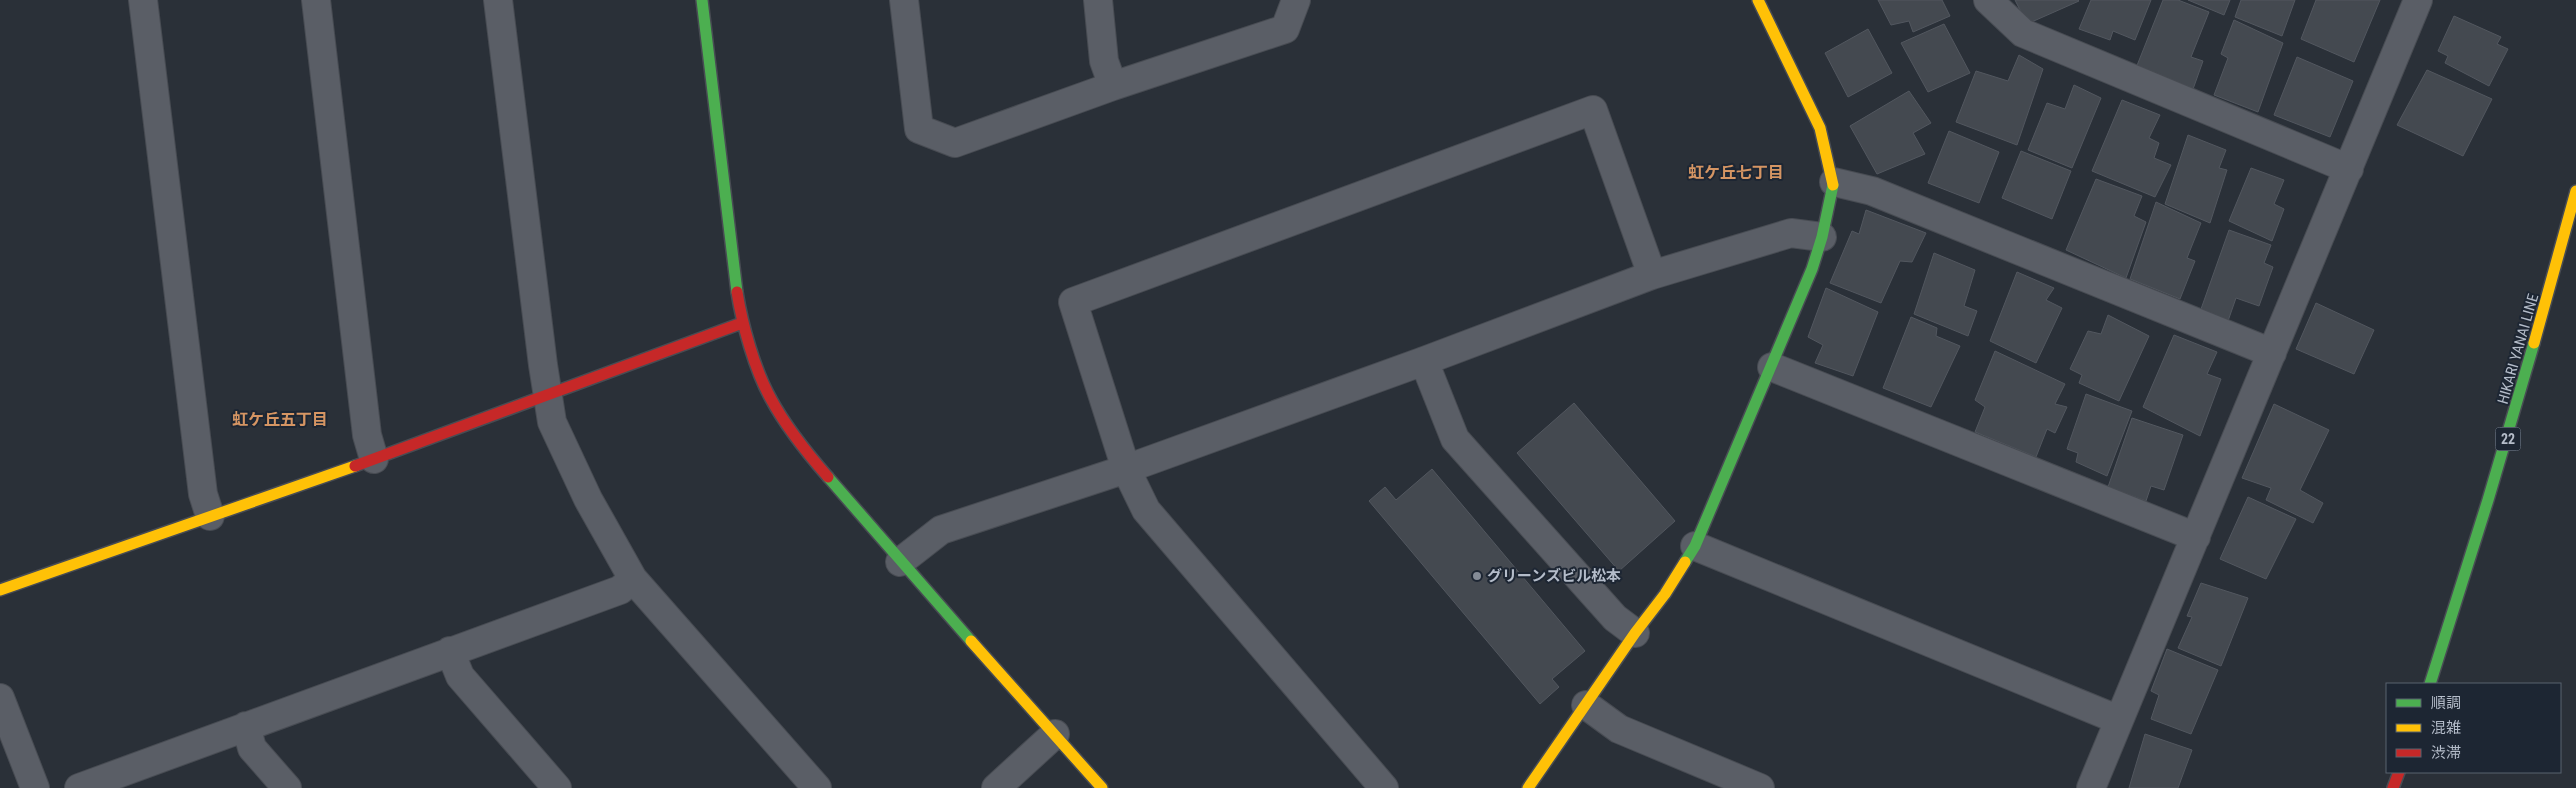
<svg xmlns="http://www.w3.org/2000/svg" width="2576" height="788" viewBox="0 0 2576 788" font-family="'Roboto Condensed','Noto Sans JP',sans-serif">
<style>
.building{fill:#444950;stroke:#52575f}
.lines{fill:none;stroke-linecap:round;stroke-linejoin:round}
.street-casing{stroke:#484c53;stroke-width:30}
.fast-casing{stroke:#484c53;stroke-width:14}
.slow-casing{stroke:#484c53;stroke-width:14}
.jam-casing{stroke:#484c53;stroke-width:14}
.street{stroke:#5a5e66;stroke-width:28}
.fast{stroke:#4caf50;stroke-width:11}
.slow{stroke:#ffc107;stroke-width:11}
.jam{stroke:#c62828;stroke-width:11}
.poi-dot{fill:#848b96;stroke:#1d2633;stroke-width:2}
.labels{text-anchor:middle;stroke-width:4;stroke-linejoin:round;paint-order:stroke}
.shield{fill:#1d2633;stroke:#878f9c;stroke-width:1}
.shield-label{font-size:14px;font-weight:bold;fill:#b4bcc9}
.street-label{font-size:15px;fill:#b4bcc9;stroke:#1d2633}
.poi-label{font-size:15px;font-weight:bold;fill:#b4bcc9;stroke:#1d2633;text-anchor:start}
.neighbourhood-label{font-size:16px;font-weight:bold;fill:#d59563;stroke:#1d2633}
</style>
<rect width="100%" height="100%" fill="#2a3038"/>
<path class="building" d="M1878 0H1942L1950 16 1913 32 1909 21 1891 25Z
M2015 0H2078L2079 1 2027 24Z
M2091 0H2151L2135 40 2113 31 2110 40 2079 29Z
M2163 0H2178L2209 12 2191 57 2203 61 2192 92 2136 68Z
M2188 0H2230L2224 15Z
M2241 0H2295L2282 36 2235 17Z
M2316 0H2380L2354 62 2301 39Z
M2454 16 2501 37 2497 44 2508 49 2489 86 2445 63 2448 56 2438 51Z
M2234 20 2283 43 2258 112 2214 95 2228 58 2221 54Z
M1944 24 1970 73 1928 92 1901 43Z
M1868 29 1892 73 1848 97 1825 53Z
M2019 55 2043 69 2017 145 1956 122 1976 71 2008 81Z
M2297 57 2353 81 2330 137 2274 115Z
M2427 70 2492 99 2463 156 2397 125Z
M2074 85 2101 98 2072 168 2028 150 2047 103 2065 109Z
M1909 91 1931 123 1913 133 1925 154 1877 174 1850 126Z
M2122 100 2160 115 2149 138 2159 143 2154 158 2171 165 2155 197 2092 171Z
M1949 131 1999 152 1979 203 1928 183Z
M2188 135 2226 150 2219 168 2227 170 2210 223 2165 204Z
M2021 151 2071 171 2052 219 2002 198Z
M2251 168 2284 180 2274 204 2284 209 2272 241 2229 221Z
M2096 179 2142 196 2134 216 2146 222 2126 278 2066 250Z
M2156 202 2201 223 2187 258 2195 261 2180 299 2130 279Z
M1866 210 1926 233 1912 262 1900 261 1881 303 1830 283 1852 231 1859 234Z
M2229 230 2271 245 2264 263 2273 267 2259 306 2236 298 2228 321 2201 309Z
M1934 253 1975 270 1964 306 1977 311 1968 336 1914 314Z
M2017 272 2054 288 2046 300 2062 308 2036 363 1990 341Z
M1826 288 1878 312 1853 376 1815 363 1823 345 1808 337Z
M2316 303 2374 330 2354 374 2296 349Z
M2108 315 2149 336 2119 401 2079 383 2082 375 2070 369 2088 331 2101 334Z
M1911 317 1937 328 1936 336 1960 346 1931 407 1883 388Z
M2174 335 2217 352 2207 374 2221 379 2200 436 2143 407Z
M1995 351 2065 384 2055 404 2067 407 2055 433 2047 429 2036 457 1975 432 1985 407 1975 400Z
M2086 394 2132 411 2107 476 2076 462 2078 453 2067 449Z
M1574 403 1675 521 1619 571 1517 453Z
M2274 404 2329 430 2300 490 2323 503 2313 523 2266 500 2271 488 2242 478Z
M2132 418 2183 435 2164 490 2151 486 2146 501 2108 487Z
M1432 469 1585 651 1552 679 1559 687 1540 704 1369 501 1385 487 1396 500Z
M2248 497 2296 519 2266 579 2220 559Z
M2201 583 2248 598 2221 666 2178 648 2192 617 2187 616Z
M2167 649 2218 670 2191 734 2151 719 2159 695 2151 691Z
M2145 734 2192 750 2178 788H2129Z"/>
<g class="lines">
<defs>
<path id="street" d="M143 0 203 494 210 516
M316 0 367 435 374 459
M498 0 543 365 552 422 588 499 633 579 817 788
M904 0 919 129 955 143 1113 86 1285 29 1296 0
M1098 0 1104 61 1113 86
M1988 0 2023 33 2349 169
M1834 182 1872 191 2272 353
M1424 361 1455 439 1615 618 1635 633
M1772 367 2196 537
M1695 546 2119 720
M900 562 941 530 1126 469 1424 361 1652 275 1791 233 1822 237
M450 651 460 676 557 788
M0 698 35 788
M1586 705 1619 729 1760 788
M246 726 252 748 287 788
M79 788 620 590 633 579
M996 788 1055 734
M1384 788 1146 510 1126 469 1073 302 1593 110 1652 275
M2091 788 2418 0"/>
<path id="fast" d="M702 0 737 292
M828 477 971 641
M1685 562 1695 546 1812 269 1822 237 1833 185
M2430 684 2488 500 2534 343"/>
<path id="slow" d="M1758 0 1820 128 1833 185
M2534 343 2576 191
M0 590 355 466
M971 641 1102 788
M1528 788 1635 633 1665 594 1685 562"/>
<path id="jam" d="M737 292C742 324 755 371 771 399 786 427 807 453 828 477
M355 466 742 323
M2393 788 2399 772"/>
</defs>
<use href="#street" class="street-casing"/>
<use href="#fast" class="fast-casing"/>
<use href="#slow" class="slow-casing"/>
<use href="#jam" class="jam-casing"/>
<use href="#street" class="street"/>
<use href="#fast" class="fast"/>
<use href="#slow" class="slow"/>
<use href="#jam" class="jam"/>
</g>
<circle class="poi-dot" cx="1477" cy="576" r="5"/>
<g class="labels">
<rect class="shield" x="2495.5" y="427.5" width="25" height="23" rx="4"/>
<g class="shield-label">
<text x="2508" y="444">22</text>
</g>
<g class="street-label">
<text transform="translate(2518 349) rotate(-74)" y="5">HIKARI YANAI LINE</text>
</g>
<g class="poi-label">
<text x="1487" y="581">グリーンズビル松本</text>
</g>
<g class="neighbourhood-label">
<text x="1736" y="178">虹ケ丘七丁目</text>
<text x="280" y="425">虹ケ丘五丁目</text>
</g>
</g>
<rect x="2386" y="683" width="175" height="90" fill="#1d2633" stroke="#59626f"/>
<rect x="2396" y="699" width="25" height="8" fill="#4caf50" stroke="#59626f"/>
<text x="2431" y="708" font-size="15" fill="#b4bcc9">順調</text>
<rect x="2396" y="724" width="25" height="8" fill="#ffc107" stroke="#59626f"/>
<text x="2431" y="733" font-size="15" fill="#b4bcc9">混雑</text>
<rect x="2396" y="749" width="25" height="8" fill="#c62828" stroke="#59626f"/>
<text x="2431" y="758" font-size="15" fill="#b4bcc9">渋滞</text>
</svg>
